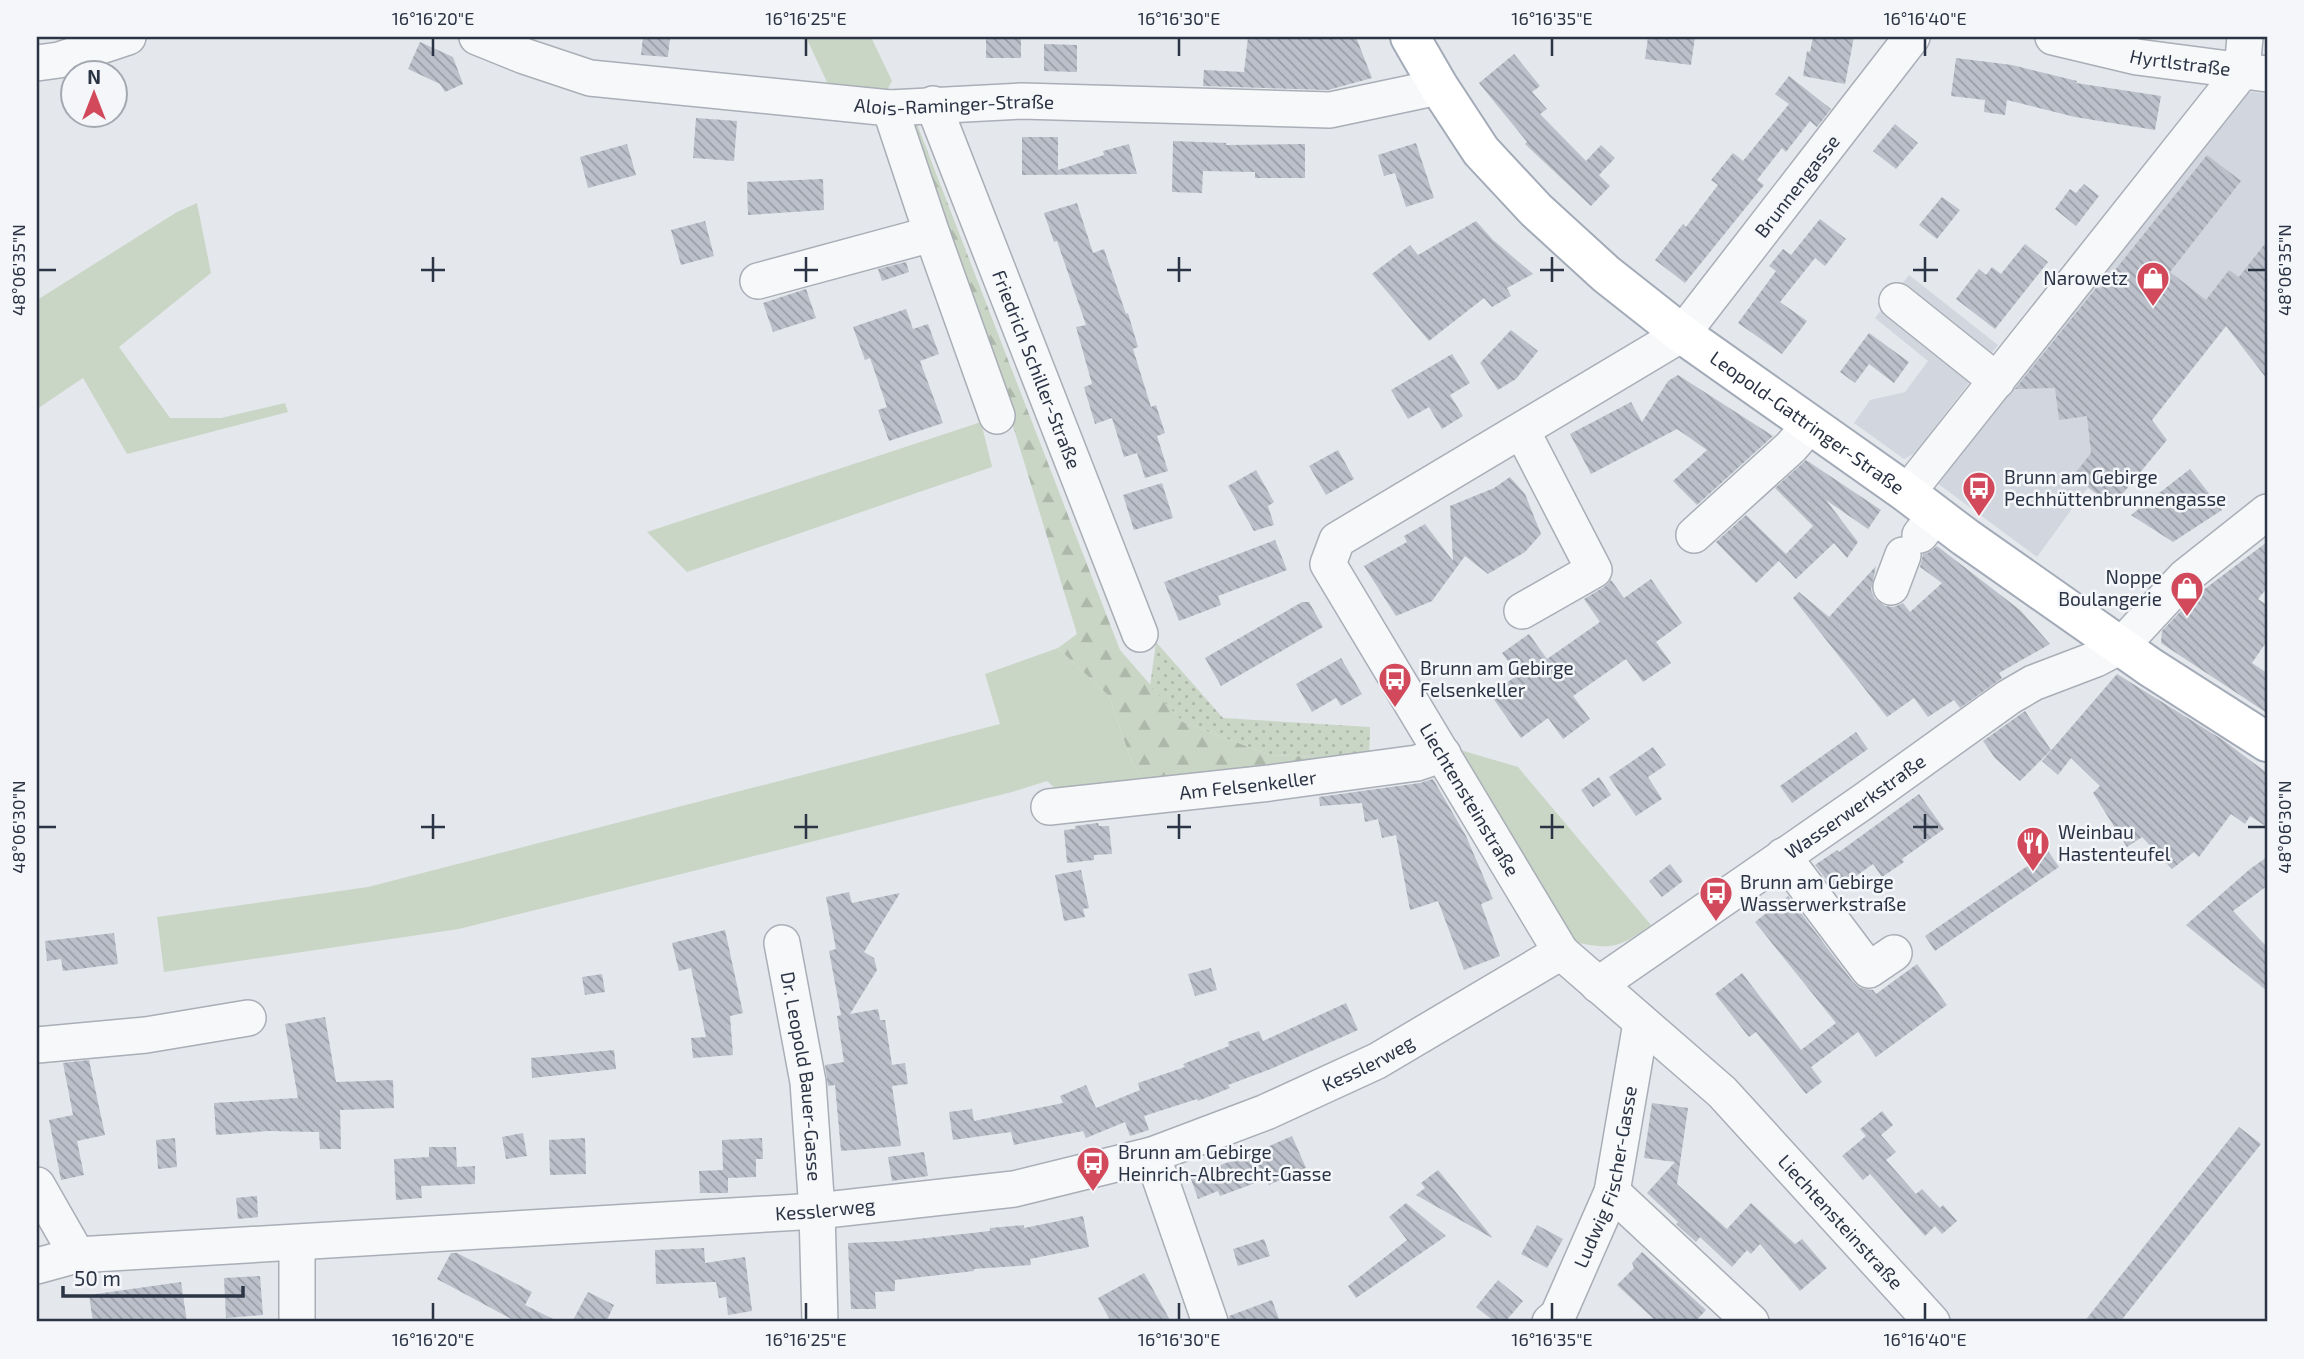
<svg xmlns="http://www.w3.org/2000/svg" width="2304" height="1359" viewBox="0 0 2304 1359" font-family="'Exo 2',sans-serif">
<style>
.built{fill:#d2d6de}
.green{fill:#c9d6c5}
.forest{fill:url(#forest-firs)}
.park{fill:url(#park-dots)}
.building{fill:url(#building-back-hatch)}
.lines{fill:none;stroke-linecap:round;stroke-linejoin:round}
.minor-casing{stroke:#a9aeb7;stroke-width:38}
.major-casing{stroke:#a3abb8;stroke-width:42}
.minor{stroke:#f7f8fa;stroke-width:35}
.major{stroke:#fff;stroke-width:38}
.ticks{fill:none;stroke:#2b3445;stroke-width:2.5}
.labels{text-anchor:middle;stroke-width:5;stroke-linejoin:round;paint-order:stroke}
.street-label{font-size:19px;fill:#2b3445;stroke:#f4f6f9}
.poi-label{font-size:19px;fill:#2b3445;stroke:#f4f6f9;text-anchor:start}
.neatline{fill:none;stroke:#2b3445;stroke-width:2.5}
.ticks-label{font-size:18px;text-anchor:middle;fill:#2b3445}
</style>
<defs>
<pattern id="forest-firs" width="22" height="20" patternUnits="userSpaceOnUse" patternTransform="scale(1.75)"><rect width="22" height="20" fill="#c9d6c5"/><path d="M5 1l3.5 6h-7zM16 11l3.5 6h-7z" fill="#adb8ab"/></pattern>
<pattern id="park-dots" width="8" height="8" patternUnits="userSpaceOnUse" patternTransform="scale(1.75)"><rect width="8" height="8" fill="#c9d6c5"/><path d="M2 2h.1M6 6h.1" fill="none" stroke="#adb8ab" stroke-width="1.8" stroke-linecap="round"/></pattern>
<pattern id="building-back-hatch" width="6" height="6" patternUnits="userSpaceOnUse" patternTransform="scale(1.75)"><rect width="6" height="6" fill="#bbc0ca"/><path d="M-1 5l2 2M0 0l6 6M5-1l2 2" fill="none" stroke="#989da6"/></pattern>
</defs>
<rect width="100%" height="100%" fill="#e4e7ec"/>
<path class="built" d="M2252 92 2267 94V275L2094 492 2088 488 2085 491 2037 557 1929 477 2232 97Z
M1909 275 1998 345 1915 453 1904 459 1854 423 1870 400 1905 392 1928 361 1875 318Z"/>
<path class="green" d="M806 37H871L892 81 886 92 832 93Z
M197 203 211 273 119 347 170 418H221L285 403 288 412 127 454 83 378 37 409V300L177 212Z
M981 422 992 467 687 572 647 532Z
M1058 648 1109 696 1132 763 1150 790 1064 796 1047 781 1012 792 459 929 164 972 157 917 368 887 1000 724 985 674Z
M1457 749 1518 767 1651 925C1619 948 1612 950 1574 942Z"/>
<path class="forest" d="M917 124 1120 650 1183 722 1270 755 1369 759 1150 790 1132 763 1109 696 1058 648 1077 634 1009 413 906 128Z"/>
<path class="park" d="M1156 642 1223 718 1370 727 1369 759 1270 755 1183 722 1150 686Z"/>
<path class="building" d="M643 37H670L668 57 641 55Z
M986 37H1021V58H986Z
M1248 37 1290 39 1289 37H1356L1372 78 1328 90 1203 86 1204 70 1244 72Z
M1648 37H1695L1691 65 1645 59Z
M1813 37H1854L1845 84 1803 76 1807 51 1810 52Z
M420 42 453 57 463 84 445 92 440 84 408 69Z
M1044 44 1077 45V72L1044 71Z
M1514 54 1540 86 1532 92 1547 109 1540 114 1586 161 1601 145 1615 158 1599 175 1610 186 1591 206 1525 144 1527 142 1479 83Z
M1956 58 2012 65 2077 81 2076 83 2161 96 2155 130 2075 117 2007 100 2005 115 1984 112 1985 100 1951 96Z
M1789 76 1831 109 1817 127 1810 121 1786 152 1782 148 1757 180 1764 185 1685 283 1655 260 1683 224 1686 227 1718 185 1711 180 1733 153 1743 161 1789 104 1775 94Z
M696 118 737 121 734 161 693 158Z
M1895 124 1918 143 1896 169 1873 151Z
M1022 137H1058V170L1104 155 1103 151 1129 144 1137 174 1022 175Z
M1173 141 1226 143V145L1305 144V178H1255V172L1203 171 1202 193 1172 192Z
M1416 143 1434 198 1406 207 1395 173 1384 176 1378 155Z
M627 144 636 175 588 188 580 157Z
M2207 155 2241 181 2170 272 2206 300 2229 270 2239 277 2267 241V379L2226 326 2152 420 2167 440 2114 504 2094 492 2074 475 2091 453 2087 416 2059 420 2055 388 2015 389 2097 287 2100 289Z
M823 179 824 210 748 215 747 182Z
M2084 184 2099 196 2076 226 2055 209 2070 189 2076 193Z
M1942 197 1960 210 1937 239 1919 225Z
M1077 203 1093 253 1104 249 1126 314 1128 313 1138 347 1133 349 1151 407 1156 405 1165 433 1157 436 1168 471 1145 478 1137 453 1124 457 1112 418 1095 424 1084 387 1092 384 1076 327 1086 325 1057 241 1054 242 1044 213Z
M1820 219 1846 239 1825 266 1815 258 1780 302 1807 321 1782 354 1738 323 1776 271 1769 266 1783 249 1791 255Z
M705 221 714 256 681 265 671 230Z
M1476 221 1493 240 1533 274 1507 288 1511 296 1492 307 1484 298 1429 341 1372 274 1410 245 1418 255Z
M2025 244 2048 262 1995 329 1956 299 1979 269 1986 275 1992 267 2001 274Z
M906 262 909 272 882 281 878 269Z
M806 289 816 318 773 332 763 303Z
M906 309 913 329 928 324 939 354 920 361 943 423 889 441 878 410 887 407 870 358 865 360 853 327Z
M1511 330 1538 351 1516 379 1498 390 1480 363Z
M1869 333 1909 362 1894 383 1869 364 1855 383 1840 372Z
M1452 354 1470 383 1450 395 1463 416 1442 429 1429 407 1408 419 1391 390Z
M1678 375 1773 436 1697 505 1673 481 1707 450 1677 429 1591 474 1570 434 1631 402 1642 422 1668 381Z
M1338 450 1354 479 1326 495 1309 466Z
M1806 460 1881 510 1868 529 1826 500 1858 542 1847 558 1834 543 1796 579 1779 561 1813 526 1775 488Z
M2190 469 2222 510 2173 542 2131 515Z
M1256 470 1274 502 1268 506 1274 525 1254 531 1228 486Z
M1510 477 1525 494 1541 534 1525 552 1488 574 1465 556 1432 601 1396 616 1364 566 1407 542 1404 536 1425 524 1453 561 1450 506 1494 488Z
M1162 483 1173 518 1134 530 1123 495Z
M1746 515 1786 554 1756 583 1716 542Z
M1275 540 1287 570 1218 596 1221 605 1179 621 1164 582Z
M2267 542V588L2258 599 2267 605V641L2252 663 2267 673V713L2161 643 2162 631 2194 597Z
M1937 546 2020 610 2050 644 1999 673 2002 678 1960 708 1954 700 1928 717 1914 698 1887 717 1793 598 1799 592 1829 617 1876 566 1871 590 1875 599 1885 606 1894 607 1903 603 1910 612 1942 583 1920 567 1923 554 1928 553Z
M1651 579 1682 623 1656 642 1671 663 1643 682 1626 659 1573 696 1590 719 1563 739 1548 718 1521 738 1490 694 1518 675 1502 653 1529 634 1547 659 1600 622 1584 599 1604 587 1611 580 1624 598Z
M1302 602H1309L1323 627 1221 686 1205 658Z
M1341 658 1362 694 1341 706 1336 698 1312 712 1296 684Z
M2117 674 2223 740 2267 773V827L2250 816 2245 824 2231 814 2199 857 2194 852 2172 869 2142 837 2127 847 2093 793 2100 786 2071 758 2058 775 2042 761Z
M2025 711 2051 750 2020 781 1995 758 1983 741Z
M1856 732 1868 749 1792 803 1780 786Z
M1653 747 1666 765 1648 777 1662 799 1636 816 1609 777Z
M1599 777 1611 795 1593 807 1581 790Z
M1433 779 1466 836 1493 899 1481 904 1500 956 1464 970 1438 901 1410 910 1396 835 1382 838 1378 819 1365 822 1362 803 1320 806 1319 797 1420 783Z
M1919 794 1944 829 1902 859 1904 862 1882 877 1873 864 1835 891 1815 865 1837 850 1839 852Z
M1098 823 1099 826H1109L1112 854 1094 855V860L1067 863 1064 830 1075 829V826Z
M2041 841 2059 867 1935 951 1925 936 2029 865 2024 857Z
M2267 857V886L2233 911 2267 947V991L2186 925 2250 869Z
M1670 864 1683 881 1662 897 1649 881Z
M1081 870 1089 908 1083 909 1085 917 1064 921 1055 875Z
M849 892 852 903 900 893 864 952 874 958 877 970 850 1014 878 1009 880 1020H885L892 1065 905 1063 908 1084 892 1086 901 1146 841 1151 835 1085 828 1086 825 1065 844 1062 837 1016 841 1015 829 951 836 949 826 897Z
M1788 896 1853 982 1860 988 1873 990 1876 994 1917 964 1947 1005 1876 1057 1858 1032 1811 1067 1822 1082 1806 1094 1756 1032 1749 1037 1715 994 1742 973 1801 1050 1836 1023 1755 922Z
M725 930 743 1013 730 1016 733 1055 693 1058 691 1038 706 1037 691 968 679 971 672 943Z
M114 933 118 964 63 971 61 959 47 961 45 941Z
M1211 968 1217 990 1195 996 1188 974Z
M602 974 605 992 585 995 582 977Z
M1346 1003 1358 1030 1273 1068 1228 1085 1230 1088 1198 1101 1197 1099 1144 1116 1149 1130 1130 1136 1125 1122 1086 1138 1083 1131 1014 1145 1011 1132 953 1140 949 1112 972 1109 974 1121 1063 1103 1060 1096 1086 1085 1096 1108 1140 1090 1138 1083 1185 1067 1183 1064 1229 1046 1228 1042 1259 1031 1263 1041Z
M325 1017 336 1082 393 1080 394 1108 340 1110 341 1149H320L319 1132 268 1131 216 1135 214 1103 298 1098 285 1024Z
M614 1050 616 1069 532 1078 531 1058Z
M89 1060 105 1135 77 1141 84 1175 61 1180 49 1120 73 1115 63 1063Z
M1652 1103 1688 1108 1677 1184 1727 1229 1751 1203 1795 1244 1802 1239 1827 1268 1800 1291 1760 1244 1751 1254 1747 1250 1732 1267 1700 1237 1696 1242 1676 1224 1678 1222 1647 1193 1675 1162 1644 1158Z
M1882 1111 1893 1125 1881 1135 1896 1152 1886 1160 1916 1194 1922 1189 1940 1208 1943 1205 1957 1221 1942 1234 1935 1226 1925 1236 1870 1174 1863 1180 1842 1156 1866 1136 1860 1129Z
M2239 1127 2261 1144 2230 1183 2120 1322H2084Z
M523 1133 527 1156 506 1159 502 1137Z
M1292 1136 1306 1168 1269 1185 1266 1179 1220 1196 1218 1191 1198 1199 1190 1176 1254 1153Z
M175 1138 177 1167 158 1169 156 1140Z
M585 1138 586 1174 550 1175 549 1140Z
M762 1138 763 1159H756V1177L728 1178V1193H700L699 1171 723 1170 722 1140Z
M429 1147H456L457 1167 475 1166V1184L421 1186 422 1198 396 1200 394 1159 429 1157Z
M924 1152 928 1176 892 1181 888 1157Z
M1438 1170 1492 1237V1238L1416 1195 1425 1188 1421 1183Z
M257 1196 258 1217 238 1219 236 1198Z
M1406 1203 1446 1236 1356 1298 1348 1286 1407 1240 1389 1217Z
M1083 1216 1089 1247 1030 1259 1031 1265 974 1269V1271L895 1280V1291L875 1292 876 1309H851L848 1243 900 1241 990 1231V1228L1024 1225V1228Z
M1537 1225 1563 1239 1547 1268 1521 1254Z
M1264 1239 1270 1256 1238 1266 1233 1249Z
M704 1248 705 1263 745 1257 752 1311 728 1315 726 1297 719 1298 716 1282 656 1284 655 1250Z
M1642 1252 1706 1310 1695 1322H1657L1617 1285 1634 1268 1632 1263Z
M451 1253H457L532 1292 525 1305 559 1322H517L437 1279Z
M1144 1273 1171 1322H1111L1098 1298Z
M260 1276 263 1315 226 1318 224 1278Z
M1498 1280 1523 1301 1505 1322H1495L1476 1307Z
M181 1282 187 1322H93L89 1295Z
M588 1292 614 1305 606 1322H572Z
M1272 1300 1280 1322H1230L1229 1316Z"/>
<g class="lines">
<defs>
<g id="minor">
<path id="s1" d="M477 37 524 56 590 78 890 108 1022 101 1330 110 1439 87"/>
<path id="s2" d="M1912 37 1682 334 1337 540 1328 564 1561 952 1722 1092 1932 1322"/>
<path id="s3" d="M2053 37 2137 57 2267 74"/>
<path d="M37 63 59 60 128 37"/>
<path id="s4" d="M933 104 1140 634"/>
<path d="M890 108 932 234 997 416"/>
<path d="M758 281 932 234"/>
<path d="M1897 301 1997 381"/>
<path d="M1522 431 1594 570 1522 611"/>
<path d="M1907 493 2242 71 2245 37"/>
<path d="M1694 535 1791 447 1810 425"/>
<path d="M1920 535 1936 515"/>
<path d="M1891 587 1903 555"/>
<path id="s5" d="M1049 807 1270 783 1417 763 1443 754"/>
<path d="M1783 856 1869 970 1894 953"/>
<path id="s6" d="M782 943 808 1082 817 1211 820 1322"/>
<path id="s7" d="M1598 985 1864 801 2009 697 2033 683 2096 659 2121 646 2185 577 2267 512"/>
<path d="M37 1045 146 1035 248 1018"/>
<path d="M1152 1155 1210 1322"/>
<path d="M37 1185 77 1255"/>
<path d="M1612 1192 1751 1322"/>
<path id="s8" d="M37 1266 77 1255 817 1211 1014 1189 1152 1155 1266 1112 1377 1061 1561 952"/>
<path d="M297 1322V1243"/>
<path id="s9" d="M1550 1322 1558 1315 1612 1192 1641 1023"/>
</g>
<g id="major">
<path id="s10" d="M1410 37 1439 87 1481 151 1536 210 1606 274 1682 334 1907 493 1965 537 2150 667 2267 742"/>
</g>
</defs>
<use href="#minor" class="minor-casing"/>
<use href="#major" class="major-casing"/>
<use href="#minor" class="minor"/>
<use href="#major" class="major"/>
</g>
<path class="ticks" d="M433 38V56M806 38V56M1179 38V56M1552 38V56M1925 38V56M433 257V282M806 257V282M1179 257V282M1552 257V282M1925 257V282M38 270H56M421 270H445M794 270H818M1167 270H1191M1540 270H1564M1913 270H1938M2248 270H2266M433 814V839M806 814V839M1179 814V839M1552 814V839M1925 814V839M38 827H56M421 827H445M794 827H818M1167 827H1191M1540 827H1564M1913 827H1938M2248 827H2266M433 1303V1320M806 1303V1320M1179 1303V1320M1552 1303V1320M1925 1303V1320"/>
<defs>
<symbol id="shop-pin" viewBox="-11 -11 22 30"><path d="M0 17L-7.5 6A9.5 9.5 0 1 1 7.5 6Z" fill="#d1495b" stroke="#f4f6f9"/><path d="M-5-2.5h2.3a2.7 3.5 0 0 1 5.4 0H5L5.5 6h-11ZM-1.5-2.5h3a1.5 2.3 0 0 0-3 0Z" fill="#fff"/></symbol>
<symbol id="bus-pin" viewBox="-11 -11 22 30"><path d="M0 17L-7.5 6A9.5 9.5 0 1 1 7.5 6Z" fill="#d1495b" stroke="#f4f6f9"/><path d="M-5-6H5V4H4V6H2V4H-2V6H-4V4H-5ZM-3.5-4V0h7V-4ZM-3.5 1.2v1.5H-2V1.2ZM2 1.2v1.5H3.5V1.2Z" fill="#fff"/></symbol>
<symbol id="restaurant-pin" viewBox="-11 -11 22 30"><path d="M0 17L-7.5 6A9.5 9.5 0 1 1 7.5 6Z" fill="#d1495b" stroke="#f4f6f9"/><path d="M-5-6h1v4h1v-4h1v4h1v-4h1v5L-1.5 .5V6h-2V.5L-5-1ZM5-6V6H3V1.5H1.5Q1.5-4 5-6Z" fill="#fff"/></symbol>
</defs>
<g fill-rule="evenodd">
<use href="#shop-pin" x="2134" y="259" width="38" height="52"/>
<use href="#bus-pin" x="1960" y="469" width="38" height="52"/>
<use href="#shop-pin" x="2168" y="569" width="38" height="52"/>
<use href="#bus-pin" x="1376" y="660" width="38" height="52"/>
<use href="#restaurant-pin" x="2014" y="824" width="38" height="52"/>
<use href="#bus-pin" x="1697" y="874" width="38" height="52"/>
<use href="#bus-pin" x="1074" y="1144" width="38" height="52"/>
</g>
<g class="labels">
<g class="street-label">
<text dy="7" stroke="none"><textPath href="#s3" startOffset="130">Hyrtlstraße</textPath></text>
<text dy="7" stroke="none"><textPath href="#s1" startOffset="486">Alois-Raminger-Straße</textPath></text>
<text transform="translate(1797 186) rotate(-52)" y="7">Brunnengasse</text>
<text dy="7" stroke="none"><textPath href="#s4" startOffset="285">Friedrich Schiller-Straße</textPath></text>
<text dy="7" stroke="none"><textPath href="#s10" startOffset="560">Leopold-Gattringer-Straße</textPath></text>
<text dy="7" stroke="none"><textPath href="#s5" startOffset="200">Am Felsenkeller</textPath></text>
<text dy="7" stroke="none"><textPath href="#s2" startOffset="1078">Liechtensteinstraße</textPath></text>
<text dy="7" stroke="none"><textPath href="#s7" startOffset="313">Wasserwerkstraße</textPath></text>
<text dy="7" stroke="none"><textPath href="#s8" startOffset="1358">Kesslerweg</textPath></text>
<text dy="7" stroke="none"><textPath href="#s6" startOffset="135">Dr. Leopold Bauer-Gasse</textPath></text>
<text dy="7" stroke="none"><textPath href="#s9" startOffset="158">Ludwig Fischer-Gasse</textPath></text>
<text dy="7" stroke="none"><textPath href="#s8" startOffset="791">Kesslerweg</textPath></text>
<text dy="7" stroke="none"><textPath href="#s2" startOffset="1645">Liechtensteinstraße</textPath></text>
</g>
<g class="poi-label">
<text x="2128" y="285" text-anchor="end">Narowetz</text>
<text x="2004" y="484">Brunn am Gebirge<tspan x="2004" dy="22">Pechhüttenbrunnengasse</tspan></text>
<text x="2162" y="584" text-anchor="end">Noppe<tspan x="2162" dy="22">Boulangerie</tspan></text>
<text x="1420" y="675">Brunn am Gebirge<tspan x="1420" dy="22">Felsenkeller</tspan></text>
<text x="2058" y="839">Weinbau<tspan x="2058" dy="22">Hastenteufel</tspan></text>
<text x="1740" y="889">Brunn am Gebirge<tspan x="1740" dy="22">Wasserwerkstraße</tspan></text>
<text x="1118" y="1159">Brunn am Gebirge<tspan x="1118" dy="22">Heinrich-Albrecht-Gasse</tspan></text>
</g>
</g>
<rect width="2304" height="1359" fill="none" stroke="#f4f6f9" stroke-width="77"/>
<g transform="translate(94 94)"><circle r="33" fill="#f4f6f9" stroke="#a4a8b1" stroke-width="2"/>
<path d="M0-5L12 26L0 18L-12 26Z" fill="#d1495b"/>
<text y="-10" font-size="19" font-weight="bold" text-anchor="middle" fill="#2b3445">N</text>
</g>
<path d="M63 1286v10h180v-10" fill="none" stroke="#2b3445" stroke-width="3.5"/>
<text x="74" y="1286" font-size="21" fill="#2b3445" stroke="#f4f6f9" stroke-width="5" paint-order="stroke">50 m</text>
<rect x="38" y="38" width="2228" height="1282" class="neatline"/>
<g class="ticks-label">
<text x="433" y="25">16°16'20"E</text>
<text x="806" y="25">16°16'25"E</text>
<text x="1179" y="25">16°16'30"E</text>
<text x="1552" y="25">16°16'35"E</text>
<text x="1925" y="25">16°16'40"E</text>
<text transform="translate(19 270) rotate(-90)" y="6">48°06'35"N</text>
<text transform="translate(2285 270) rotate(-90)" y="6">48°06'35"N</text>
<text transform="translate(19 827) rotate(-90)" y="6">48°06'30"N</text>
<text transform="translate(2285 827) rotate(-90)" y="6">48°06'30"N</text>
<text x="433" y="1346">16°16'20"E</text>
<text x="806" y="1346">16°16'25"E</text>
<text x="1179" y="1346">16°16'30"E</text>
<text x="1552" y="1346">16°16'35"E</text>
<text x="1925" y="1346">16°16'40"E</text>
</g>
</svg>
